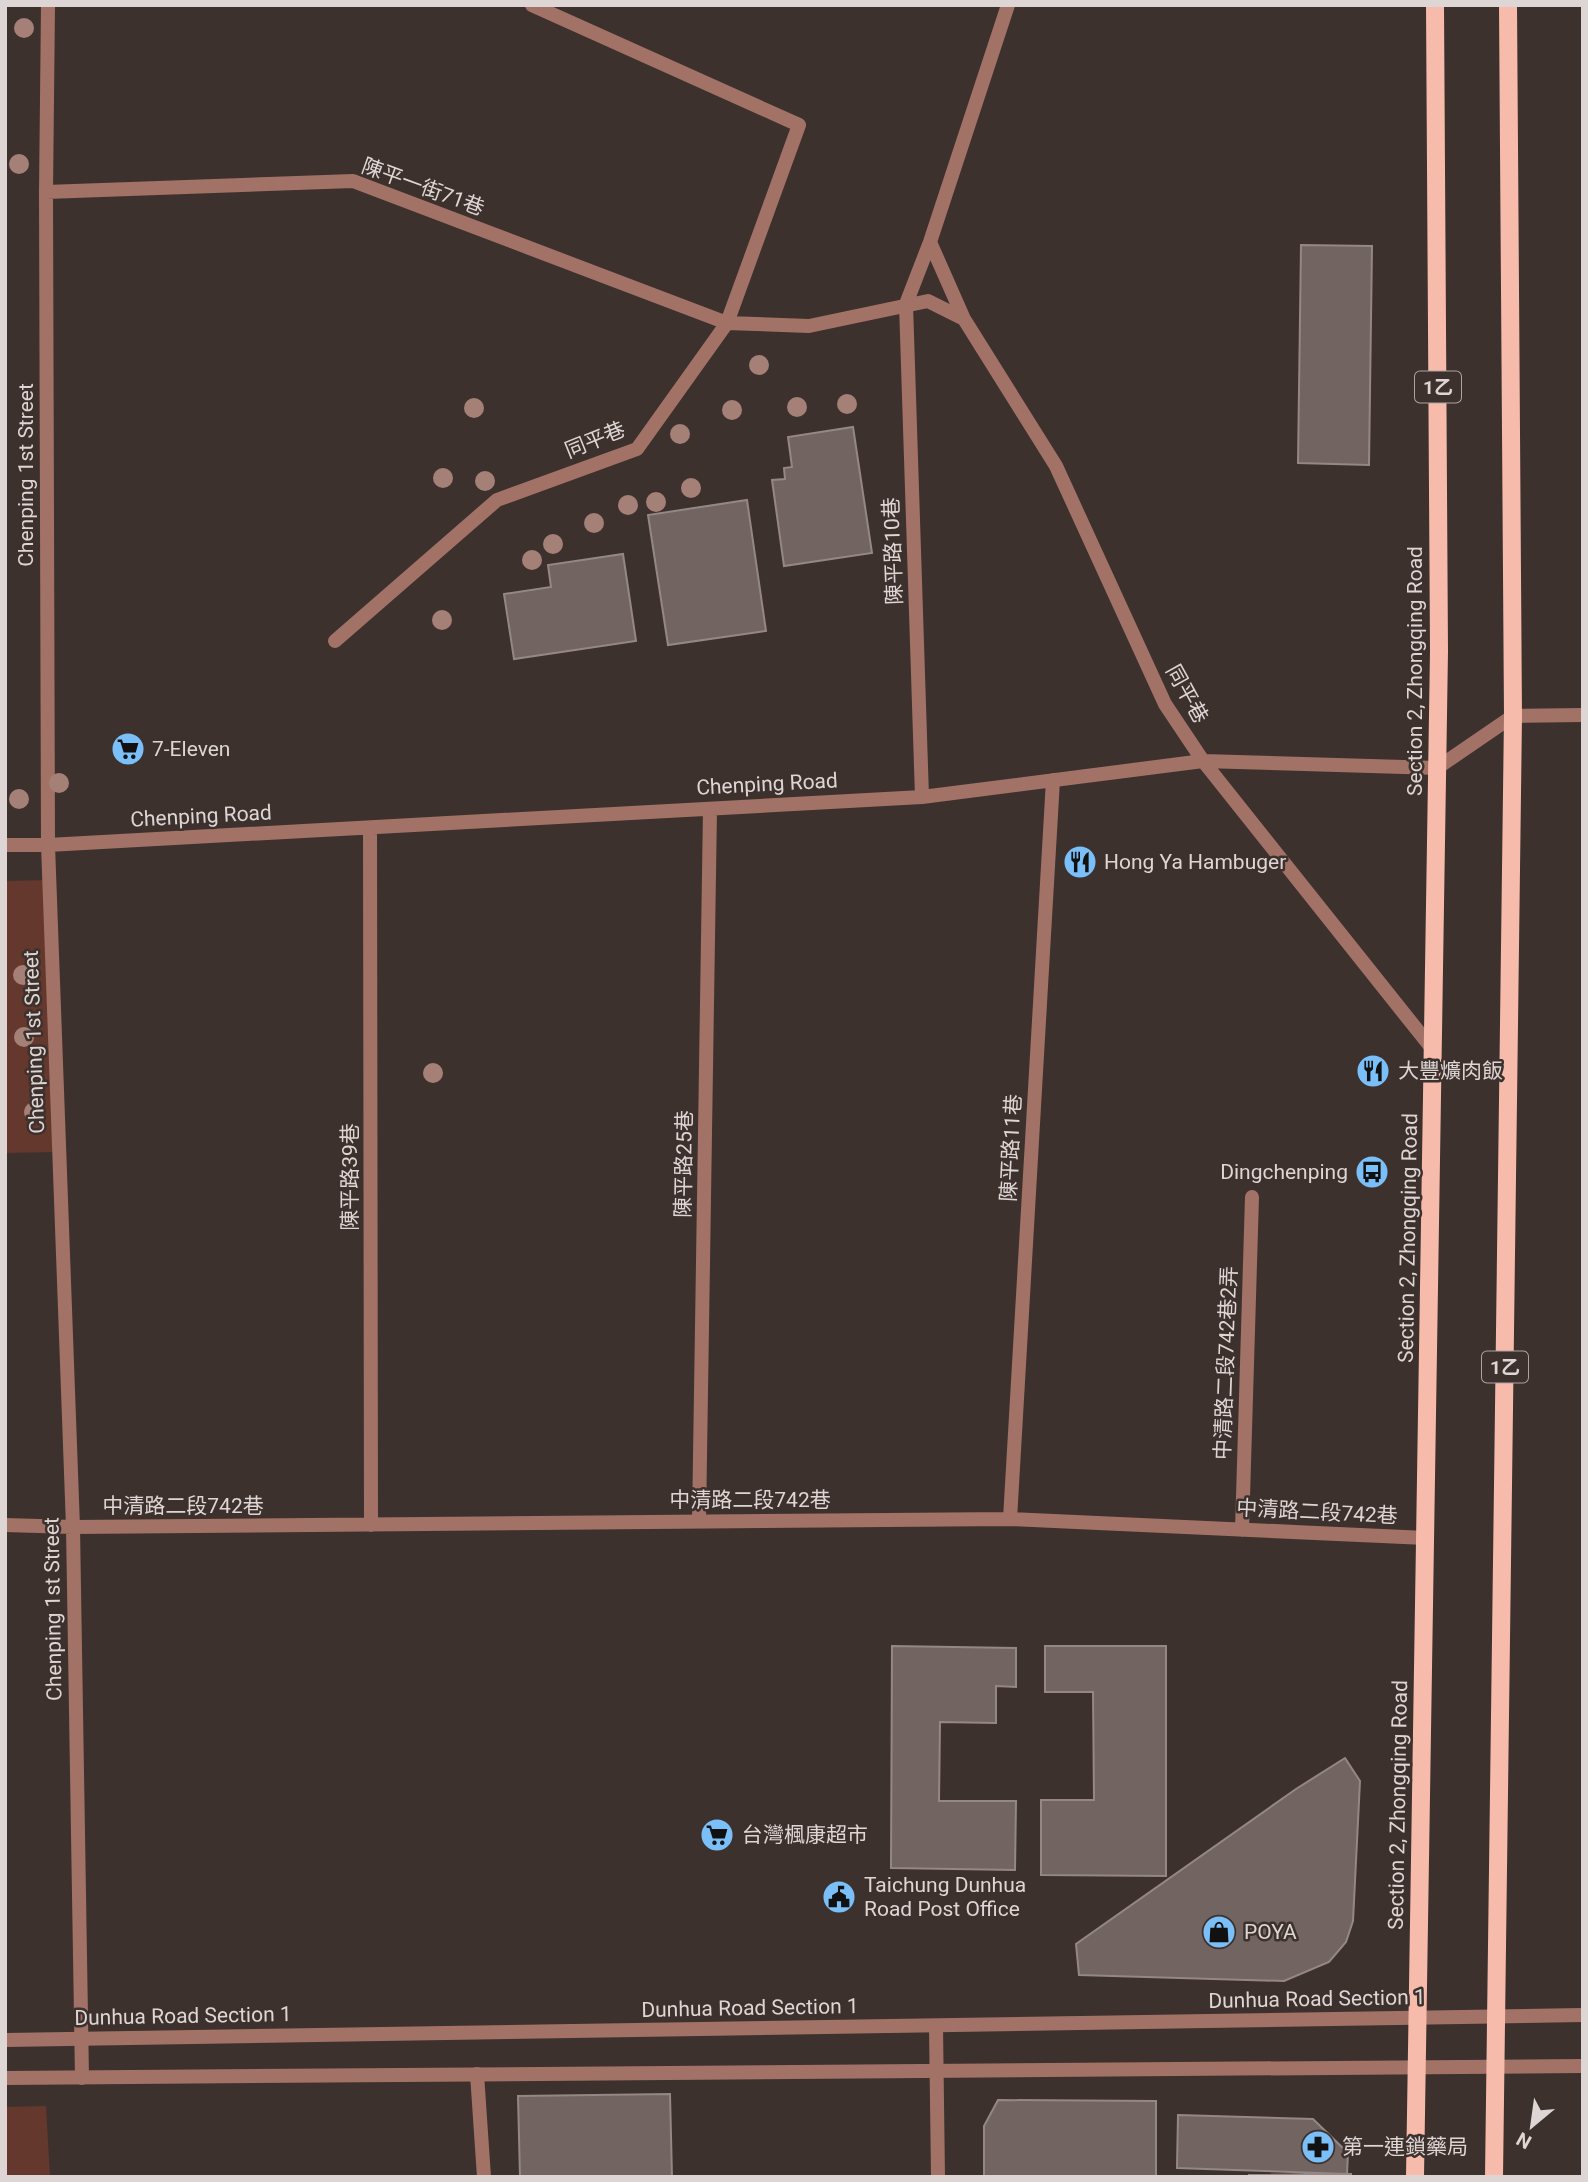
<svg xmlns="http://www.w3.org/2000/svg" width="1588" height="2182" viewBox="0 0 1588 2182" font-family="Roboto,'Noto Sans TC',sans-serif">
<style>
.green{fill:#64382c}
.building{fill:#726561;stroke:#958783;stroke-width:2}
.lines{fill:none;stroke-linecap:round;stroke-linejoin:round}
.minor{stroke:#a37266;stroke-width:14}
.tertiary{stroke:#a37266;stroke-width:14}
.primary{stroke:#f7bbab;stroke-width:18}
.tree{fill:#a58077}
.labels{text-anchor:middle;stroke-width:5;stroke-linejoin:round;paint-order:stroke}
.shield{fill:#3d312e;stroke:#aea4a2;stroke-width:2}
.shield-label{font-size:19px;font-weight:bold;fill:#ded6d4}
.street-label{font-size:21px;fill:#ded6d4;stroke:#3d312e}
.poi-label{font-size:21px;fill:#ded6d4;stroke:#3d312e;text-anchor:start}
</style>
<rect width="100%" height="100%" fill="#3d312e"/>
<path class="green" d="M51 880 58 1152 5 1153V881Z
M46 2106 50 2177H5V2107Z"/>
<path class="building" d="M1301 245 1372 246 1369 465 1298 463Z
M853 427 872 553 784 566 772 480 785 479 784 468 792 467 788 437Z
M747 500 766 631 668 645 648 515Z
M623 554 636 641 514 659 504 594 551 587 548 565Z
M892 1646 1016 1648V1687L996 1686V1723L940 1722 939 1801H1016L1015 1870 891 1868Z
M1045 1646H1166V1876L1041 1875V1800H1094L1093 1692H1045Z
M1345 1758 1360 1781 1353 1921 1346 1942 1329 1962 1284 1981 1079 1975 1076 1944 1296 1789Z
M670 2094 672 2177H520L518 2096Z
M998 2100 1156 2101V2177H984V2126Z
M1178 2115 1313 2119 1348 2153 1347 2174 1177 2168Z
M1351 2174V2177L1248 2175Z"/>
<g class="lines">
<path class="minor" d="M48 5 46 192 48 845 73 1527 82 2078
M46 192 353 181 727 323 799 125 532 5
M930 242 964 319
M335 641 497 500 637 449 727 323 809 326 928 301 964 319 1056 466 1165 704 1203 761 1434 1051
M922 797 906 304 930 242 1008 5
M370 828 371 1525
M5 845H48L922 797 1203 761 1437 768 1513 716 1583 715
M1010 1519 1053 780
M699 1521 710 809
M5 1525 73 1527 1010 1519 1426 1538
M1242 1530 1252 1197
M936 2026 938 2177
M477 2074 484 2177"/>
<path class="tertiary" d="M5 2040 1583 2015
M5 2078 1583 2066"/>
<path class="primary" d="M1415 2177 1439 651 1435 5
M1494 2177 1513 716 1508 5"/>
</g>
<g class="tree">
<circle cx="24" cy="28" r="10"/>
<circle cx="19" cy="164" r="10"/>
<circle cx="759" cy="365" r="10"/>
<circle cx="847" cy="404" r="10"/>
<circle cx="797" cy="407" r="10"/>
<circle cx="474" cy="408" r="10"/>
<circle cx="732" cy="410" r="10"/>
<circle cx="680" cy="434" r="10"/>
<circle cx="443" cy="478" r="10"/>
<circle cx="485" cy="481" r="10"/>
<circle cx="691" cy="488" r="10"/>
<circle cx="656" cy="502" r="10"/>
<circle cx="628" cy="505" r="10"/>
<circle cx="594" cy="523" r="10"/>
<circle cx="553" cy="544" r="10"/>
<circle cx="532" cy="560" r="10"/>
<circle cx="442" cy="620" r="10"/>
<circle cx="59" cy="783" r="10"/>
<circle cx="19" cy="799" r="10"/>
<circle cx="23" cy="975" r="10"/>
<circle cx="24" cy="1037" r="10"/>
<circle cx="433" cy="1073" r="10"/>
<circle cx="34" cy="1112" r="10"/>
</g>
<defs>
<symbol id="supermarket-disc" viewBox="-11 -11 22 22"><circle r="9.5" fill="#7abff8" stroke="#3d312e"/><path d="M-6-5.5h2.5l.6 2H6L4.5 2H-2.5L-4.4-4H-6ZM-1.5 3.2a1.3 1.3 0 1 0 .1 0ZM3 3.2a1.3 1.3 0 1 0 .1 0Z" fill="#111"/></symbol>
<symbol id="restaurant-disc" viewBox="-11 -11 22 22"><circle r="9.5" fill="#7abff8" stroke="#3d312e"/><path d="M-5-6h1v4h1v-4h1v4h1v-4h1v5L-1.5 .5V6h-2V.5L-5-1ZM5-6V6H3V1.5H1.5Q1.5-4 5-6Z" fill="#111"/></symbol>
<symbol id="bus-disc" viewBox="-11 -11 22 22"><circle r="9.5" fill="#7abff8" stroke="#3d312e"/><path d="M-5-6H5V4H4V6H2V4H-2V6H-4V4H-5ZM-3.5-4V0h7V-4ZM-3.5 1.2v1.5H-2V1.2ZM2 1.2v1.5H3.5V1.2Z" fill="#111"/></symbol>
<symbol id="civic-disc" viewBox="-11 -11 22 22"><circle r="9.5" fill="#7abff8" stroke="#3d312e"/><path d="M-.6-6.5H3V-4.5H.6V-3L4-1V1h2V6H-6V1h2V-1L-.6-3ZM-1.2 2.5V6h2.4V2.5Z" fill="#111"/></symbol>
<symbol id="shop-disc" viewBox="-11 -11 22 22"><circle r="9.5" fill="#7abff8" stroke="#3d312e"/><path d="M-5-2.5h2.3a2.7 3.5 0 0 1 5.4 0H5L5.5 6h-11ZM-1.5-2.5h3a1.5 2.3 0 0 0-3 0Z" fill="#111"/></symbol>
<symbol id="pharmacy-disc" viewBox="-11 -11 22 22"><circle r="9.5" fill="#7abff8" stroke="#3d312e"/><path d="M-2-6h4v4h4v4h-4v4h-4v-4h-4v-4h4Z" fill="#111"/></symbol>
</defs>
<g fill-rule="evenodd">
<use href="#supermarket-disc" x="109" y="730" width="38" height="38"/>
<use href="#restaurant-disc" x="1061" y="843" width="38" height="38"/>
<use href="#restaurant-disc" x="1354" y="1052" width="38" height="38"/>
<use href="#bus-disc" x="1353" y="1153" width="38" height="38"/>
<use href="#supermarket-disc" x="698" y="1816" width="38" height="38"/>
<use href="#civic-disc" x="820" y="1878" width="38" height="38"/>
<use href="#shop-disc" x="1200" y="1913" width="38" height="38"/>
<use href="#pharmacy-disc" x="1299" y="2128" width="38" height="38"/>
</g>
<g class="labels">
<g class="shield">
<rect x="1415" y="371.5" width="46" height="31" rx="5"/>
<rect x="1482" y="1351.5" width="46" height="31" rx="5"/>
</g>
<g class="shield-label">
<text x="1438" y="394">1乙</text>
<text x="1505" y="1374">1乙</text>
</g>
<g class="street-label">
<text transform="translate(423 187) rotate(20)" y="7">陳平一街71巷</text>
<text transform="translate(595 440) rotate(-22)" y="7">同平巷</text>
<text transform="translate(26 475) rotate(-90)" y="7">Chenping 1st Street</text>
<text transform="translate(893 551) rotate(-92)" y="7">陳平路10巷</text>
<text transform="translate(1415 671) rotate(-90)" y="7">Section 2, Zhongqing Road</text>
<text transform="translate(1187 694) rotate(61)" y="7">同平巷</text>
<text transform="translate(767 784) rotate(-3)" y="7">Chenping Road</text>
<text transform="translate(201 816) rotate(-3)" y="7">Chenping Road</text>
<text transform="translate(34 1042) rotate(-92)" y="7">Chenping 1st Street</text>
<text transform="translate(1011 1148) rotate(-87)" y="7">陳平路11巷</text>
<text transform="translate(684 1164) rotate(-89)" y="7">陳平路25巷</text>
<text transform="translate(350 1177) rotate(-90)" y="7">陳平路39巷</text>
<text transform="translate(1408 1238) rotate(-89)" y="7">Section 2, Zhongqing Road</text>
<text transform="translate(1226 1363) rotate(-88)" y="7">中清路二段742巷2弄</text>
<text x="750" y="1507">中清路二段742巷</text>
<text x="183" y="1513">中清路二段742巷</text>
<text transform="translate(1317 1512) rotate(3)" y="7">中清路二段742巷</text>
<text transform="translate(53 1609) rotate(-91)" y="7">Chenping 1st Street</text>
<text transform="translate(1398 1805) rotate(-89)" y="7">Section 2, Zhongqing Road</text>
<text transform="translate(1317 1999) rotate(-1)" y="7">Dunhua Road Section 1</text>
<text transform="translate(750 2008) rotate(-1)" y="7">Dunhua Road Section 1</text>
<text transform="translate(183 2016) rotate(-1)" y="7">Dunhua Road Section 1</text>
</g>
<g class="poi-label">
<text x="152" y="756">7-Eleven</text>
<text x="1104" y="869">Hong Ya Hambuger</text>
<text x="1398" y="1078">大豐爌肉飯</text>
<text x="1348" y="1179" text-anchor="end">Dingchenping</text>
<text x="742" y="1842">台灣楓康超市</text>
<text x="864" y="1892">Taichung Dunhua<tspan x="864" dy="24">Road Post Office</tspan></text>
<text x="1244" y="1939">POYA</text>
<text x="1342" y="2154">第一連鎖藥局</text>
</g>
</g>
<rect width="1588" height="2182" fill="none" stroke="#ded6d4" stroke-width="14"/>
<g transform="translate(1532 2126) rotate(209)" stroke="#3d312e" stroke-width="5" paint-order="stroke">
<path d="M0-5L12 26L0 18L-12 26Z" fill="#ded6d4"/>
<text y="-10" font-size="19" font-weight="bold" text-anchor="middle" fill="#ded6d4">N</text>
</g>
</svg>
